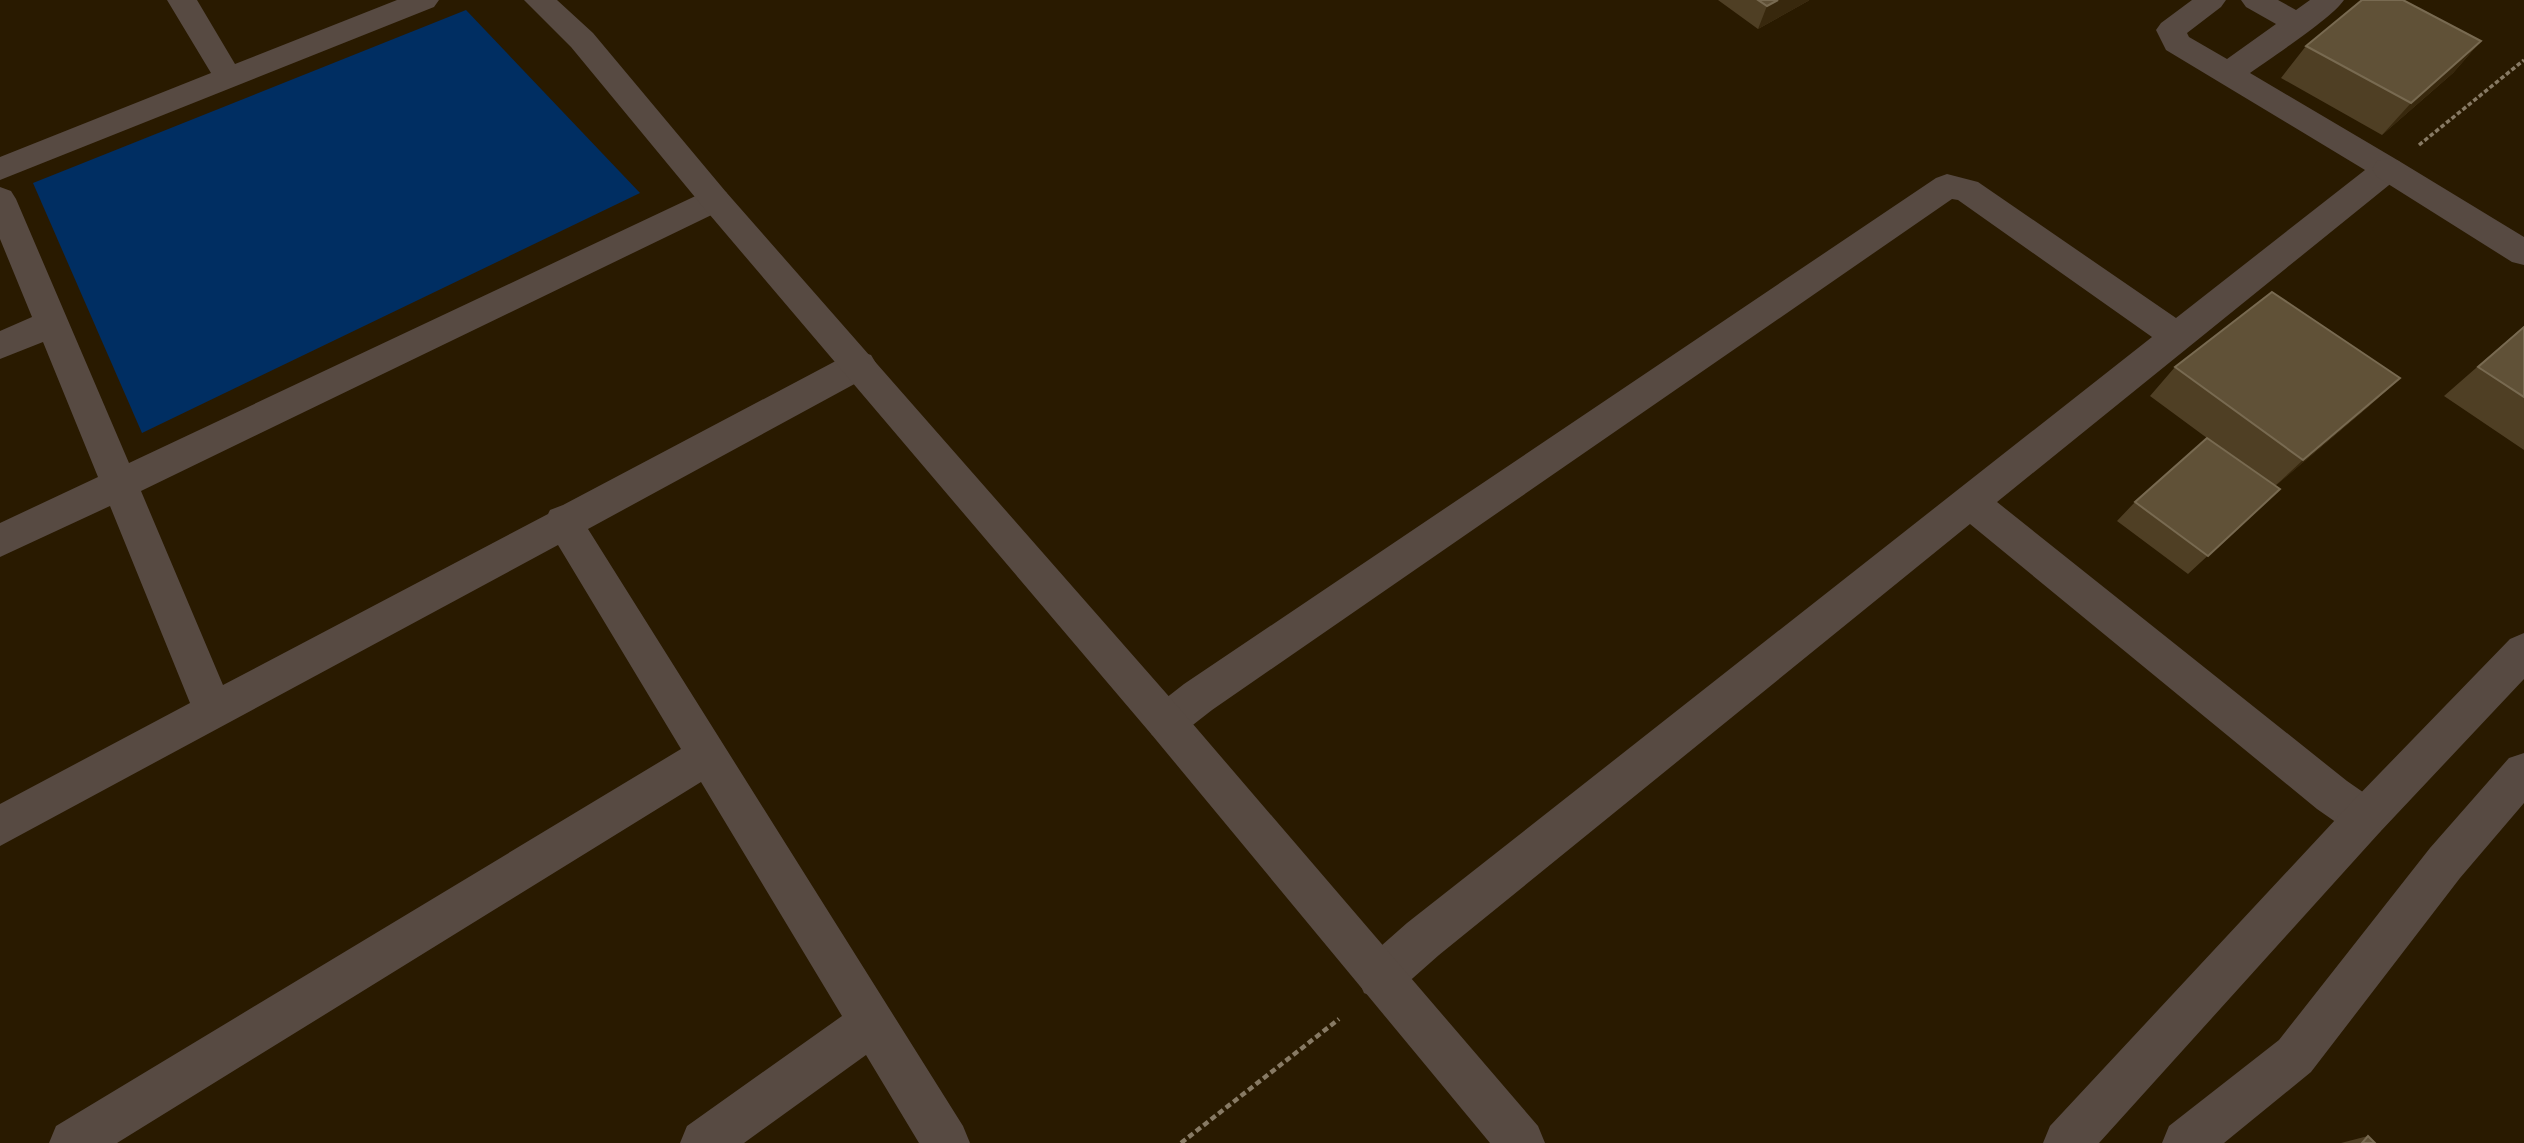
<svg xmlns="http://www.w3.org/2000/svg" width="2524" height="1143" viewBox="0 0 2524 1143" font-family="Poppins,sans-serif">
<style>
.water{fill:#002e62}
.lines{fill:none;stroke-linecap:round;stroke-linejoin:round}
.path-far1{stroke:#877a64;stroke-width:3.5;stroke-dasharray:4.5 2.5;stroke-linecap:butt}
.path{stroke:#877a64;stroke-width:4.5;stroke-dasharray:6 3.5;stroke-linecap:butt}
.minor{fill:#574a42;fill-rule:evenodd}
.tertiary{fill:#574a42;fill-rule:evenodd}
.wall{fill:#4f3f24}
.shaded-wall{fill:#38280d}
.building{fill:#605137;stroke:#786a51;stroke-width:2}
</style>
<rect width="100%" height="100%" fill="#291a00"/>
<path class="water" d="M466 10 640 193 142 433 33 183Z"/>
<g class="lines">
<path class="path-far1" d="M2419 145 2524 60"/>
<path class="path" d="M1181 1143 1339 1019"/>
<path class="minor" d="M167 0H197L235 64 397 0H439L434 7 0 180V157L211 73Z
M2192 0H2226L2221 7 2187 33 2189 37 2227 59 2276 24 2246 7 2241 0H2278L2296 10 2310 0H2344C2331 19 2272 57 2250 73L2399 161 2404 169 2399 177 1997 502 2347 781 2380 804 2386 818 2380 832 2365 838 2350 832 2317 809 1970 524 1439 955 1396 993 1380 1000 1364 993 1357 977 1364 961 1407 923 2152 337 1958 200 1952 199 1212 710 1180 735 1166 741 1152 735 1146 722 1152 709 1184 684 1936 178 1947 174 1978 182 2176 318 2365 170 2166 50 2156 30 2161 23Z
M0 187 11 191 16 199 129 463 704 192 715 188 726 192 731 200 726 208 141 491 223 685 548 514 550 510 563 505 847 355 859 351 871 355 877 365 871 375 588 529 963 1126 970 1143H919L866 1055 744 1143H680L687 1126 842 1016 701 782 117 1143H49L56 1126 681 749 558 545 0 846V804L190 703 110 506 0 557V523L98 477 43 342 0 359V331L32 317 0 239Z"/>
<path class="tertiary" d="M524 0H557L593 33 726 192 1180 709 1538 1126 1545 1143H1490L1152 735 704 208 571 47Z
M2388 158 2399 161 2524 237V265L2512 262 2377 177 2372 169 2377 161Z
M2524 633V679L2380 832 2099 1143H2043L2050 1126 2350 804 2510 639Z
M2524 753V803L2460 878 2311 1072 2224 1143H2162L2169 1126 2279 1040 2430 848 2509 758Z"/>
</g>
<path class="wall" d="M1718 0H1809L1808 1 1758 29Z
M2481 41 2453 73 2382 135 2281 78 2306 46Z
M2524 326V450L2444 396Z
M2175 367 2400 378 2368 407 2275 486 2280 489 2188 574 2117 521 2135 502 2207 438 2150 396Z
M2368 1136 2375 1143H2341Z"/>
<path class="shaded-wall" d="M1778 0H1809L1808 1 1758 29 1767 6Z
M2481 41 2453 73 2382 135 2411 103Z
M2400 378 2368 407 2273 488 2303 460Z"/>
<path class="building" d="M1758 0H1778L1767 6Z
M2362 0H2403L2481 41 2411 103 2306 46Z
M2272 292 2400 378 2303 460 2175 367Z
M2524 327V397L2478 367Z
M2207 438 2280 489 2208 556 2135 502Z
M2368 1136 2375 1143H2362Z"/>
</svg>
